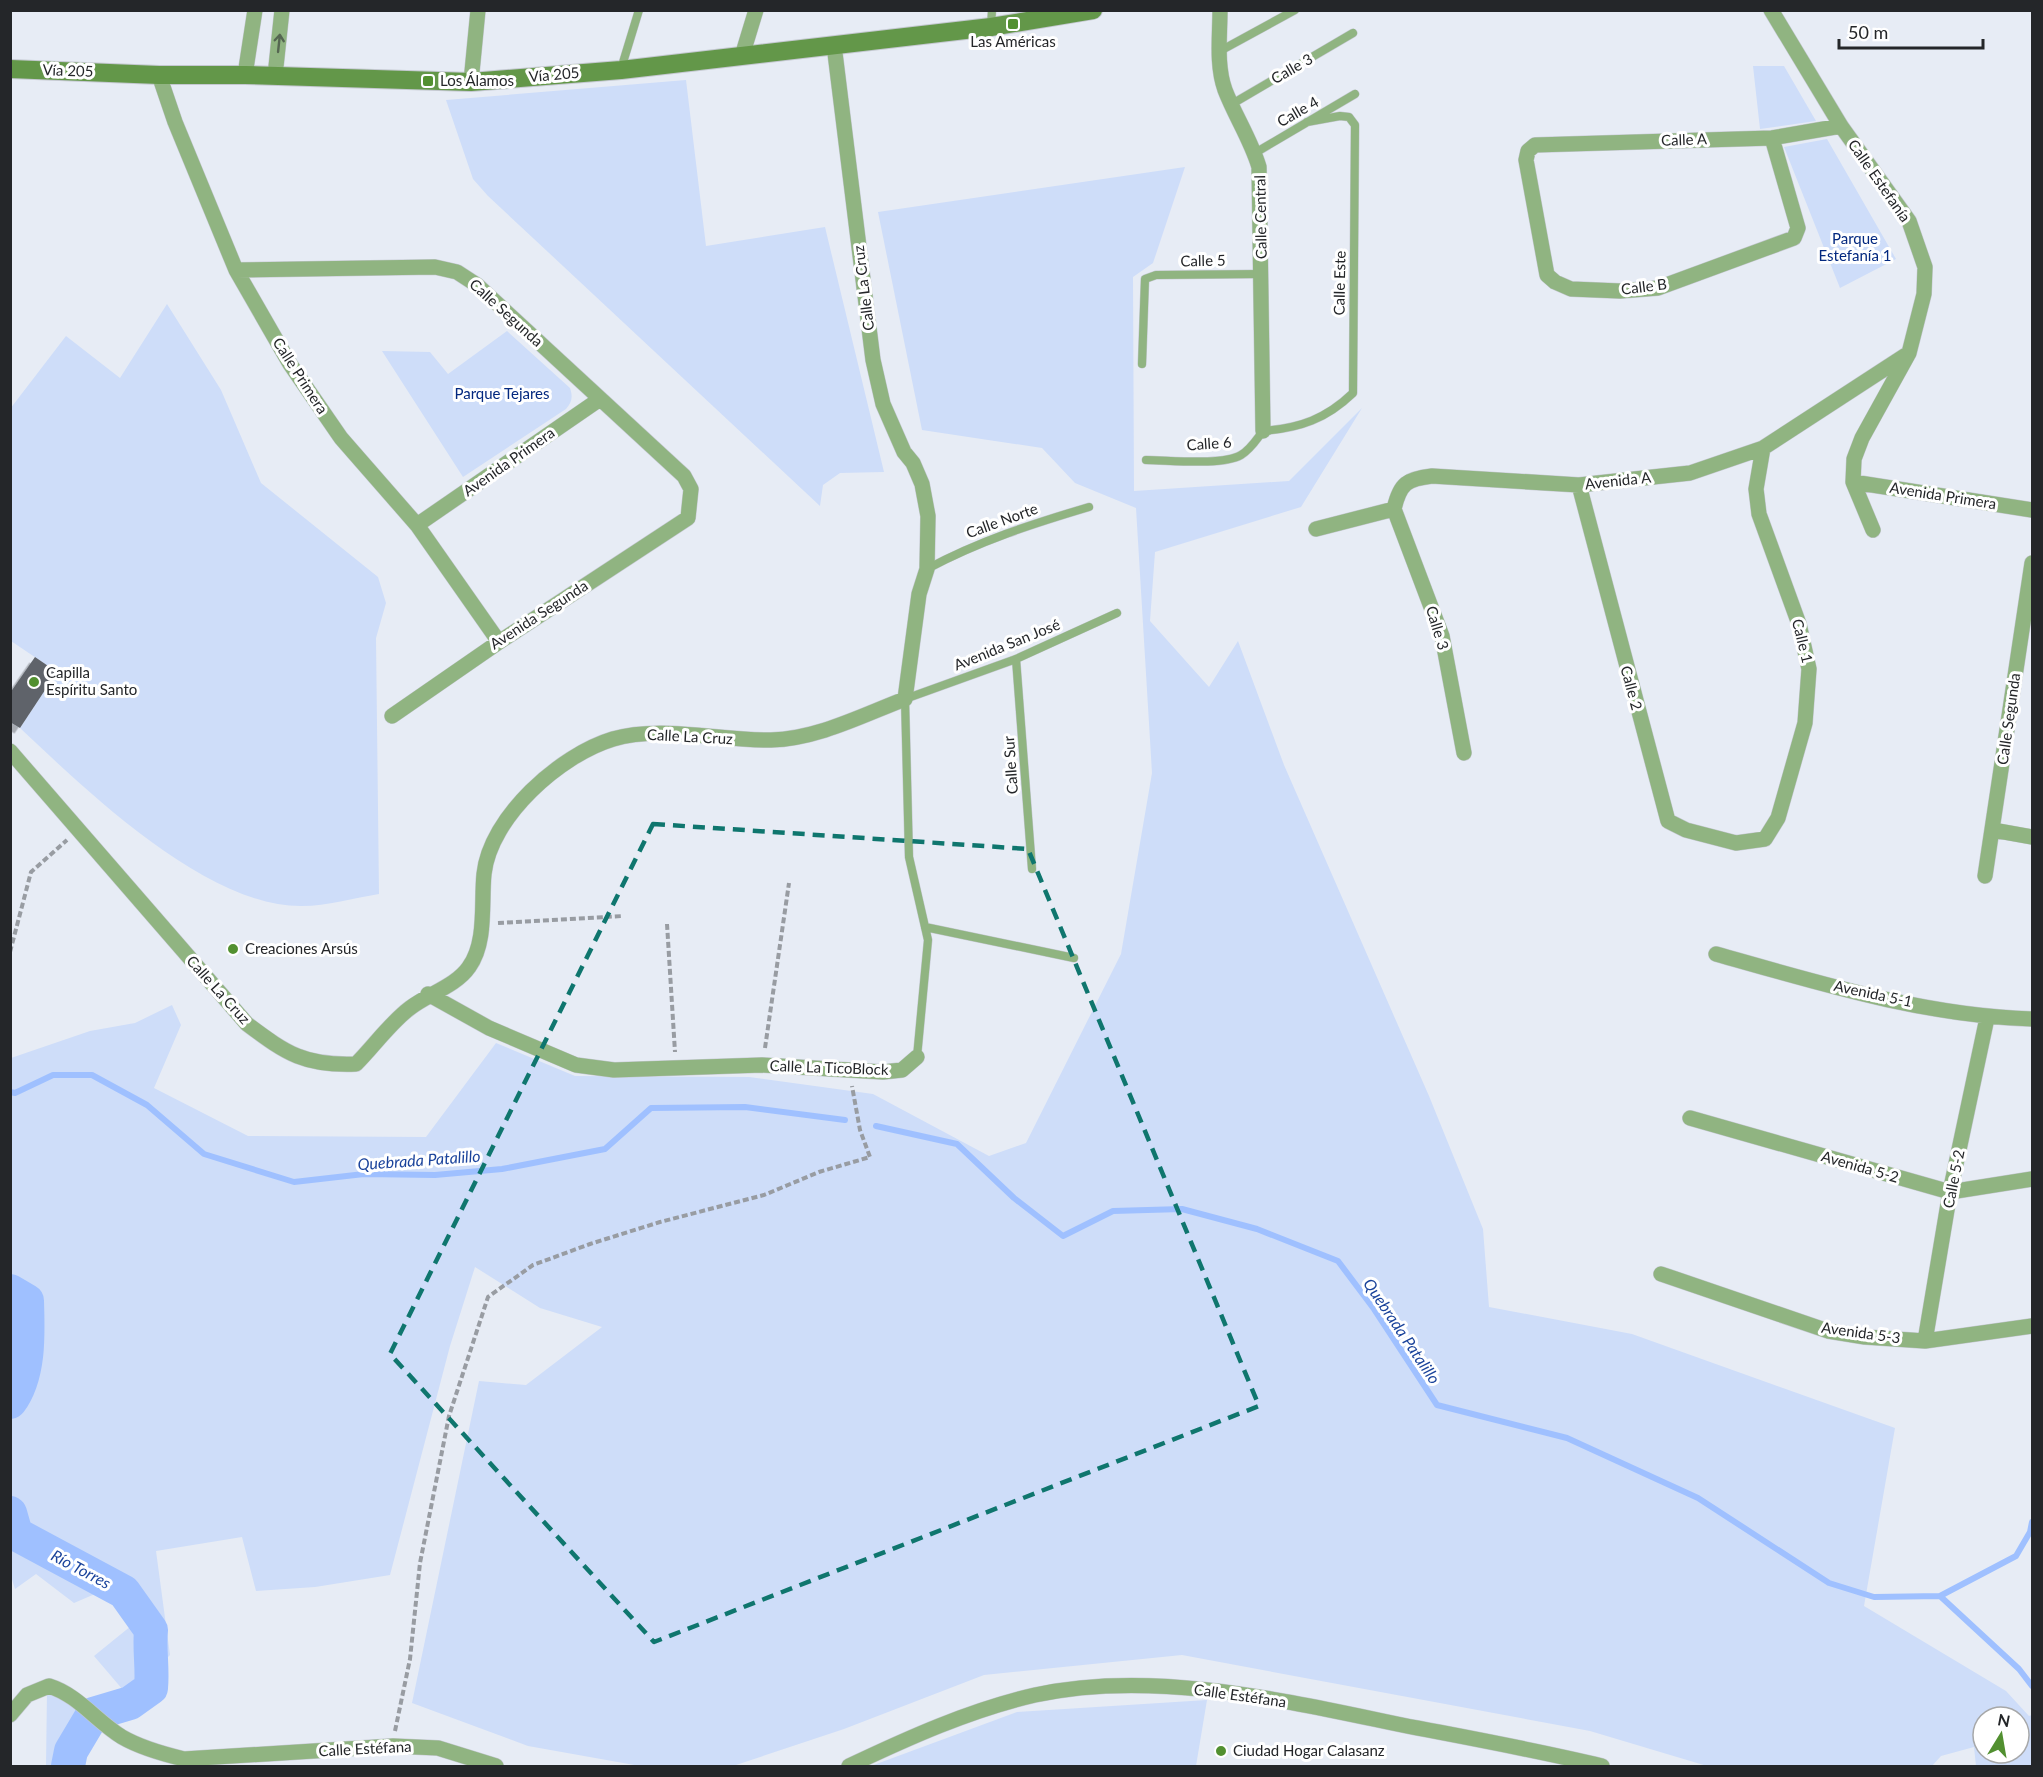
<svg xmlns="http://www.w3.org/2000/svg" width="2043" height="1777" viewBox="0 0 2043 1777" font-family="Lato,sans-serif">
<style>
.green{fill:#ceddf9;fill-rule:evenodd}
.lines{fill:none;stroke-linecap:round;stroke-linejoin:round}
.stream{stroke:#9fc0ff;stroke-width:6}
.river{stroke:#9fc0ff;stroke-width:34}
.building{fill:#5f636a;filter:url(#shadow)}
.service-casing{stroke:#c4c8d0;stroke-width:9}
.minor-casing{stroke:#c4c8d0;stroke-width:16}
.secondary-casing{stroke:#c4c8d0;stroke-width:20}
.path{stroke:#989ca2;stroke-width:4;stroke-dasharray:6 3;stroke-linecap:butt}
.service{stroke:#90b481;stroke-width:8}
.minor{stroke:#90b481;stroke-width:15}
.secondary{stroke:#639749;stroke-width:18}
.oneway{stroke:#556651}
.marked{fill:none;stroke:#0f766e;stroke-width:4.5;stroke-dasharray:12 8;stroke-linejoin:round}
.poi-dot{fill:#529030;stroke:#fff;stroke-width:2}
.labels{text-anchor:middle;stroke-width:6;stroke-linejoin:round;paint-order:stroke}
.poi-label{font-size:15px;fill:#242629;stroke:#fff;text-anchor:start}
.street-label{font-size:15px;fill:#242629;stroke:#fff}
.park-label{font-size:15px;fill:#03287f;stroke:#fff}
.water-label{font-size:16px;font-style:italic;fill:#1a439b;stroke:#fff}
</style>
<defs>
<filter id="shadow"><feDropShadow dx="-5.5" dy="5.5" stdDeviation="0" flood-color="#0004"/></filter>
</defs>
<rect width="100%" height="100%" fill="#e7ecf5"/>
<path class="green" d="M1753 66H1784L1816 121 1760 129Z
M686 80 706 246 825 227 884 472 840 473 823 485 820 506 488 196 473 179 446 100Z
M1827 139 1896 259 1840 288 1784 147Z
M1185 167 1153 263 1133 277 1134 491 1289 481 1362 408 1301 507 1155 552 1150 621 1209 687 1238 641 1284 765 1429 1096 1483 1229 1489 1307 1632 1334 1895 1428 1864 1606 2006 1691 2029 1716 2032 1715V1766H1976L1974 1747 1941 1756 1932 1766H1707L1590 1731 1182 1655 984 1675 844 1729 733 1766H640L528 1746 412 1703 479 1381 526 1385 602 1327 540 1308 475 1267 450 1346 390 1575 315 1587 256 1591 242 1537 156 1551 170 1655 129 1697 94 1656 131 1626 102 1591 74 1603 36 1574 15 1589 11 1576V1058L90 1031 135 1023 172 1005 181 1025 154 1088 248 1136 426 1137 496 1043 575 1076 749 1077 873 1094 989 1156 1026 1143 1121 954 1152 773 1136 508 1075 483 1042 448 922 430 878 212ZM1983 1717H2019V1753H1983Z
M167 304 221 390 261 483 378 577 386 603 376 638 379 894C354 898 327 906 302 906 206 907 86 790 20 728L57 672 11 641 10 409 66 336 120 378Z
M507 331 570 388C573 397 572 402 566 409L463 477 382 351 430 352 448 374Z
M47 1691 80 1704 74 1766H46Z
M1207 1700 1196 1766H871L1017 1712Z"/>
<g class="lines">
<path class="stream" d="M10 1092 15 1093 53 1075H92L147 1105 204 1154 294 1182 364 1174 435 1175 502 1169 605 1149 651 1108 745 1107 845 1120
M876 1126 957 1144 1014 1198 1063 1236 1113 1211 1182 1209 1257 1229 1338 1261 1374 1309 1437 1405 1567 1438 1698 1498 1829 1583 1874 1597 1940 1596 2016 1556 2030 1532 2032 1522
M1940 1596 2019 1669 2032 1686"/>
<path class="river" d="M10 1291 27 1301C28 1333 30 1375 10 1402
M10 1513 16 1534 124 1592 151 1630C149 1650 153 1668 151 1688L130 1703 93 1714 71 1751 68 1766"/>
</g>
<path class="building" d="M35 657 57 672 20 728 10 722V693Z"/>
<g class="lines">
<defs>
<path id="service" d="M991 27 992 10
M1220 51 1295 10
M621 69 639 10
M1232 104 1353 33
M1255 153 1355 94
M1142 364 1145 279 1156 275 1262 274
M1146 460C1169 460 1222 466 1241 455 1251 449 1256 440 1263 431 1300 428 1326 419 1353 393L1355 125 1349 117 1340 116 1307 122
M927 569C979 541 1032 524 1089 507
M1016 659 1032 869
M925 927 1074 958
M917 1057 928 940 909 857 905 699 1016 659 1117 613"/>
<path id="minor" d="M1220 10C1220 36 1216 65 1225 90 1235 116 1251 140 1259 167L1263 431
M1771 10 1841 126 1909 221 1925 267 1924 294 1909 353 1862 438 1854 459 1853 482 1873 530
M742 56 756 10
M159 75 175 122 236 270 290 364 341 438 417 525 499 642
M245 75 255 10
M275 76 282 10
M471 82 478 10
M1772 138 1798 228 1794 238 1658 288 1620 291 1571 289 1555 282 1547 275 1526 160 1528 151 1535 145 1772 138 1841 126
M236 270 435 267 457 272 477 285 684 476 691 489 688 518 499 642 392 716
M1853 482 2032 510
M1579 485 1668 821 1686 830 1736 843 1765 839 1778 818 1805 723 1809 669 1799 624 1759 514 1756 489 1763 448
M1394 509 1442 636 1464 753
M417 525 600 399
M1316 529 1394 509C1400 483 1407 479 1432 476L1579 485 1690 473 1763 448 1909 353
M10 751 247 1024C287 1054 305 1066 356 1064 374 1046 390 1023 410 1008 428 994 456 986 469 967 487 942 481 903 484 874 490 817 560 755 613 739 660 725 722 741 771 740 817 739 863 715 905 699L919 594 927 569 928 516 922 484 913 463 904 452 883 404 873 360 834 45
M1993 830 2032 837
M1985 876 2032 563
M1716 954C1819 983 1925 1016 2032 1019
M428 994 489 1028 576 1065 614 1070 762 1065 883 1072 902 1070 917 1057
M1690 1118 1950 1192 2032 1179
M1661 1274 1828 1331 1865 1337 1925 1341 2032 1326
M1925 1341 1950 1192 1987 1018
M10 1715 27 1695 49 1686C78 1695 96 1721 122 1737 141 1748 163 1754 184 1759L393 1746 438 1748 496 1766
M849 1766C908 1738 970 1710 1035 1695 1153 1669 1286 1701 1402 1725 1469 1738 1536 1750 1602 1766"/>
<path id="secondary" d="M10 69 159 75H245L471 82 621 70 991 27 1093 10"/>
</defs>
<use href="#service" class="service-casing"/>
<use href="#minor" class="minor-casing"/>
<use href="#secondary" class="secondary-casing"/>
<path class="path" d="M498 923 623 916
M667 924 675 1052
M10 952 31 872 67 840
M765 1048 789 883
M395 1731 410 1659 420 1563 449 1416 488 1297 533 1265 590 1244 660 1222 764 1195 819 1172 870 1157 860 1130 852 1086"/>
<use href="#service" class="service"/>
<use href="#minor" class="minor"/>
<use href="#secondary" class="secondary"/>
</g>
<defs><path id="oneway-shaft" d="M-6 0H5M1.5-3L5.5 0L1.5 3" fill="none" stroke-width="1.6" stroke-linecap="round" stroke-linejoin="round" transform="scale(1.5)"/></defs>
<use class="oneway" href="#oneway-shaft" transform="translate(279 43) rotate(-84)"/>
<path class="marked" d="M653 824 1028 849 1259 1406 654 1642 390 1354Z"/>
<g class="poi-dot">
<rect x="1007" y="18" width="12" height="12" rx="3"/>
<rect x="422" y="75" width="12" height="12" rx="3"/>
<circle cx="34" cy="682" r="6"/>
<circle cx="233" cy="949" r="6"/>
<circle cx="1221" cy="1751" r="6"/>
</g>
<g class="labels">
<g class="poi-label">
<text x="1013" y="47" text-anchor="middle">Las Américas</text>
<text x="440" y="86">Los Álamos</text>
<text x="46" y="678">Capilla<tspan x="46" dy="17">Espíritu Santo</tspan></text>
<text x="245" y="954">Creaciones Arsús</text>
<text x="1233" y="1756">Ciudad Hogar Calasanz</text>
</g>
<g class="street-label">
<text transform="translate(1292 69) rotate(-30)" y="5">Calle 3</text>
<text transform="translate(68 71) rotate(2)" y="5">Vía 205</text>
<text transform="translate(554 75) rotate(-5)" y="5">Vía 205</text>
<text transform="translate(1298 112) rotate(-30)" y="5">Calle 4</text>
<text transform="translate(1684 140) rotate(-2)" y="5">Calle A</text>
<text transform="translate(1879 181) rotate(55)" y="5">Calle Estefanía</text>
<text transform="translate(1261 217) rotate(-91)" y="5">Calle Central</text>
<text transform="translate(1203 261) rotate(-1)" y="5">Calle 5</text>
<text transform="translate(1340 283) rotate(-89)" y="5">Calle Este</text>
<text transform="translate(1644 287) rotate(-7)" y="5">Calle B</text>
<text transform="translate(864 288) rotate(-97)" y="5">Calle La Cruz</text>
<text transform="translate(506 313) rotate(42)" y="5">Calle Segunda</text>
<text transform="translate(300 376) rotate(57)" y="5">Calle Primera</text>
<text transform="translate(1209 444) rotate(-4)" y="5">Calle 6</text>
<text transform="translate(509 462) rotate(-35)" y="5">Avenida Primera</text>
<text transform="translate(1618 481) rotate(-6)" y="5">Avenida A</text>
<text transform="translate(1943 496) rotate(9)" y="5">Avenida Primera</text>
<text transform="translate(1002 521) rotate(-20)" y="5">Calle Norte</text>
<text transform="translate(539 615) rotate(-33)" y="5">Avenida Segunda</text>
<text transform="translate(1437 628) rotate(73)" y="5">Calle 3</text>
<text transform="translate(1802 641) rotate(76)" y="5">Calle 1</text>
<text transform="translate(1007 645) rotate(-22)" y="5">Avenida San José</text>
<text transform="translate(1631 688) rotate(75)" y="5">Calle 2</text>
<text transform="translate(2009 719) rotate(-82)" y="5">Calle Segunda</text>
<text transform="translate(690 737) rotate(3)" y="5">Calle La Cruz</text>
<text transform="translate(1011 765) rotate(-94)" y="5">Calle Sur</text>
<text transform="translate(218 990) rotate(48)" y="5">Calle La Cruz</text>
<text transform="translate(1873 994) rotate(12)" y="5">Avenida 5-1</text>
<text transform="translate(829 1068) rotate(2)" y="5">Calle La TicoBlock</text>
<text transform="translate(1860 1167) rotate(16)" y="5">Avenida 5-2</text>
<text transform="translate(1954 1179) rotate(-79)" y="5">Calle 5-2</text>
<text transform="translate(1861 1333) rotate(8)" y="5">Avenida 5-3</text>
<text transform="translate(1240 1696) rotate(8)" y="5">Calle Estéfana</text>
<text transform="translate(365 1749) rotate(-3)" y="5">Calle Estéfana</text>
</g>
<g class="park-label">
<text x="1855" y="244">Parque<tspan x="1855" dy="17">Estefanía 1</tspan></text>
<text x="502" y="399">Parque Tejares</text>
</g>
<g class="water-label">
<text transform="translate(419 1160) rotate(-4)" y="6">Quebrada Patalillo</text>
<text transform="translate(1402 1331) rotate(56)" y="6">Quebrada Patalillo</text>
<text transform="translate(81 1569) rotate(28)" y="6">Río Torres</text>
</g>
</g>
<rect width="2043" height="1777" fill="none" stroke="#242629" stroke-width="24"/>
<g transform="translate(2001 1735) rotate(11)"><circle r="28" fill="#ffffff" stroke="#a7a8a9" stroke-width="1.5"/>
<path d="M0-4.5L10 22L0 15L-10 22Z" fill="#529030"/>
<text y="-9" font-size="16" font-weight="bold" text-anchor="middle" fill="#242629">N</text>
</g>
<path d="M1839 39v9h144v-9" fill="none" stroke="#242629" stroke-width="3"/>
<text x="1848" y="39" font-size="18" fill="#242629" stroke="#ffffff" stroke-width="4.5" paint-order="stroke">50 m</text>
</svg>
